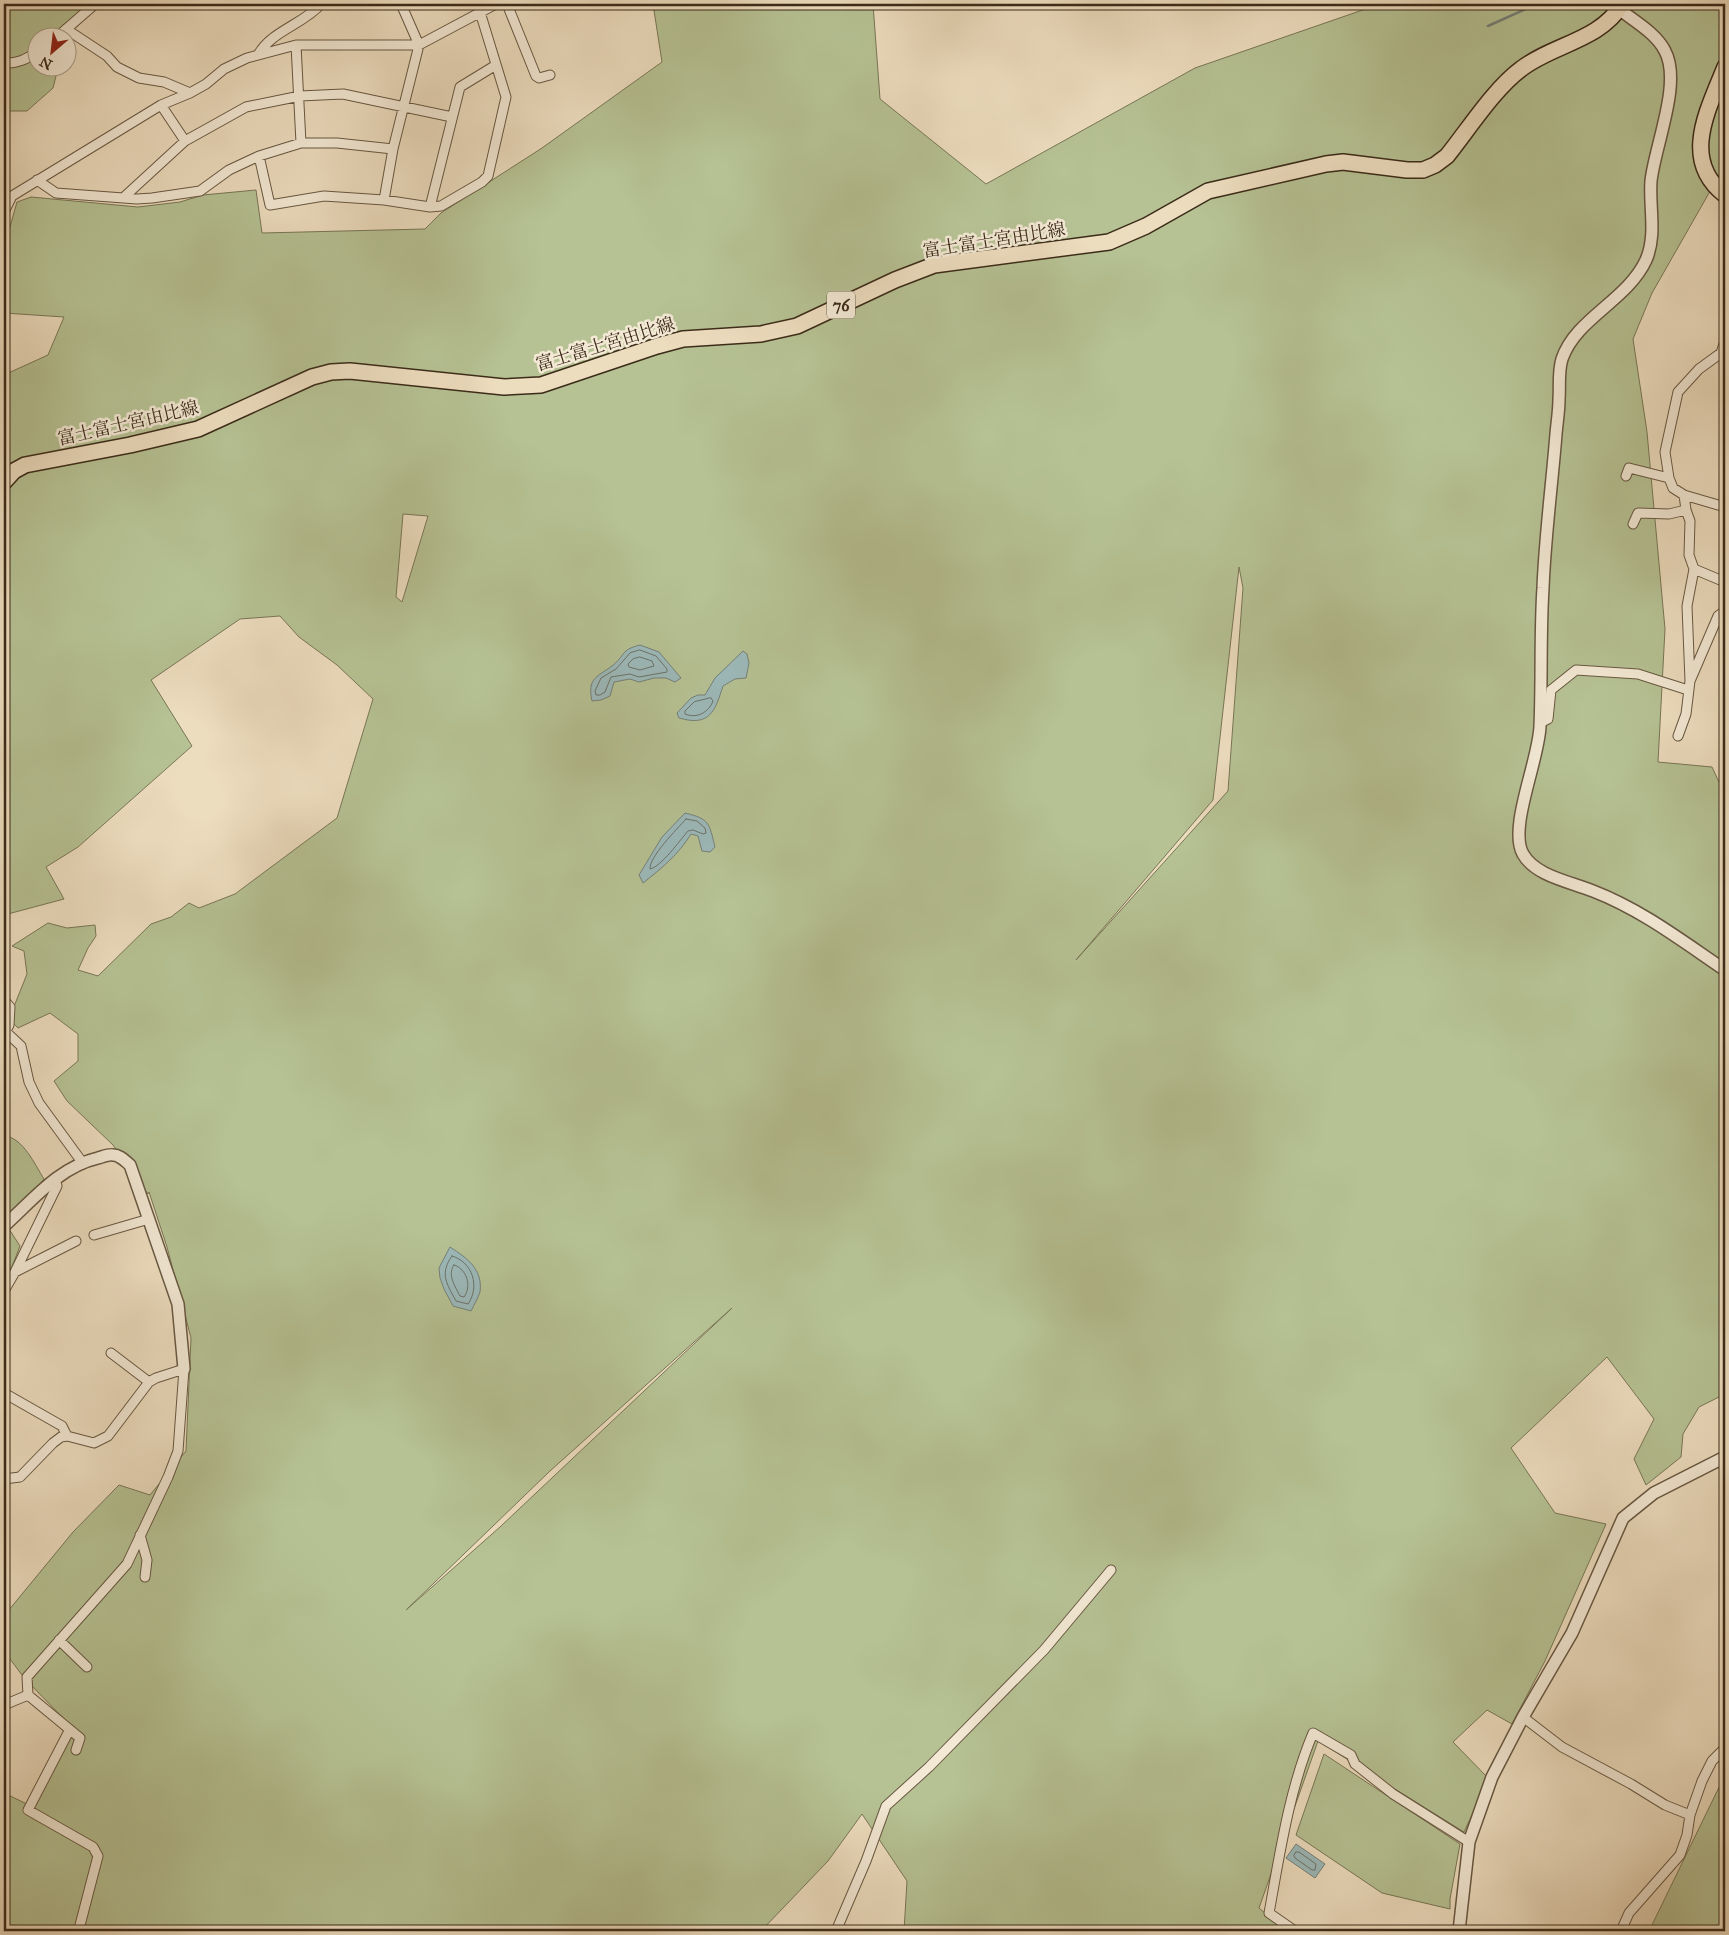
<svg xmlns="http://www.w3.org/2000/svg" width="1729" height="1935" viewBox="0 0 1729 1935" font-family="'IM FELL Great Primer','Noto Serif JP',serif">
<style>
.green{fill:#b6c294;stroke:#787656;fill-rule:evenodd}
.water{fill:#9cbabb;stroke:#75817a}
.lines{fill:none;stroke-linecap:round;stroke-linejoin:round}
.shore{stroke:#6c726a;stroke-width:1}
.stream{stroke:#75817a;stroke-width:2.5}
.minor-casing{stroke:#685842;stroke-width:11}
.tertiary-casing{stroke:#685842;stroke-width:14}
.primary-casing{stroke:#3b2b19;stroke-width:18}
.minor{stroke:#f3e9d5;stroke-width:9}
.tertiary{stroke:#f3e9d5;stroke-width:11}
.primary{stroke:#edddbf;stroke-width:15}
.labels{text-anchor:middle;stroke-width:5;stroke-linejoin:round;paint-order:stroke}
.shield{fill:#f3e9d5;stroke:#726451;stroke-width:1}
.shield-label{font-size:16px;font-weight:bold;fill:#3b2b19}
.street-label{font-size:18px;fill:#3b2b19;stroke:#f3e9d5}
</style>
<rect width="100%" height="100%" fill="#edddbf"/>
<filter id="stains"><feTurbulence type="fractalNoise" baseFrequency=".004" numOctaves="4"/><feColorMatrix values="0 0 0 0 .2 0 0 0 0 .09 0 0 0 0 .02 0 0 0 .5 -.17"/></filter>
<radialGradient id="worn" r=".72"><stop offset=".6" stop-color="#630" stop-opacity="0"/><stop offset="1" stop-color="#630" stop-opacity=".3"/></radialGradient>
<path class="green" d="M4 4H100L66 37 38 38V68H58L53 88 27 111H4Z
M653 4H873L880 99 986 184 1195 68 1380 4H1725V165L1652 293 1633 339 1647 432 1665 629 1658 762 1712 767 1725 795V1394L1699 1407 1683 1434 1681 1457 1646 1485 1634 1459 1654 1419 1607 1357 1511 1448 1555 1513 1606 1524 1545 1661 1512 1724 1487 1710 1453 1742 1489 1779 1464 1832 1318 1741 1259 1908 1286 1931H904L907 1881 862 1814 828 1861 761 1931H4V1793L31 1806 75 1730 25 1679 4 1651V1616L73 1532 119 1485 150 1495 186 1451 191 1338 167 1247 149 1192 148 1194 113 1145 67 1101 54 1081 78 1061V1034L50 1013 18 1028 9 1019 27 974 24 951 12 946 48 923 67 928 95 925 96 936 88 948 78 970 98 976 151 924 171 917 189 903 199 908 235 894 337 818 373 699 337 665 299 637 280 616 240 619 151 680 192 746 78 847 46 867 64 899 4 915V375L48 355 64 317 4 313V248L17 202 31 197 138 207 180 202 203 195 256 190 262 233 425 229 441 213 542 148 662 62ZM403 514 428 516 402 602 396 597ZM1239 567 1243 588 1228 791 1076 960 1213 800ZM732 1308 500 1527 406 1610 550 1471Z
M4 1136C23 1137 35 1165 44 1179L7 1226 20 1246 10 1272 4 1283Z
M1324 1754 1460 1844 1450 1899V1909L1382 1893 1296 1835Z
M1725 1775V1931H1649Z"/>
<path class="water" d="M640 645 659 652 681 678 675 682 666 678H654L639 682 630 679 614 682 610 696 601 700 592 701C587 678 597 677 612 666 626 655 620 650 640 645Z
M743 651 747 654 749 663 746 678 735 679 723 686C715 711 710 727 679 718L677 713 691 698 698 695H705L715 678Z
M685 813C710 819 709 823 715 847L710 852 702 851 698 836 691 834C679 854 661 869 643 883L639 875 662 837Z
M450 1247C467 1258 483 1269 480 1292 478 1298 474 1305 471 1311L453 1306 444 1289 440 1278 439 1268Z
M1296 1844 1325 1864 1315 1878 1286 1858Z"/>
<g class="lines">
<path class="shore" d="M640 650 656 656 667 669V672L639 677 630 674 611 677 605 692 600 695H596L595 691 601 678 616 669 630 653Z
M640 657 652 661 654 666 640 670 629 667 628 664 633 659Z
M711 698 713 701C709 712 697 719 685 714V711L694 702Z
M686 819 697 821 705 828 706 833 703 834 693 830 688 831C680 840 661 867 650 869 649 857 677 829 686 819Z
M452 1256C473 1262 480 1287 468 1304L456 1301C447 1284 439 1274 452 1256Z
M454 1265C467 1269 472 1286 464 1297L460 1296C455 1286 447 1275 454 1265Z
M1296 1852H1299L1316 1864 1315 1870H1312L1295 1858 1294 1856Z"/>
<path class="stream" d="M1488 26 1537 4"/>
<defs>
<path id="minor" d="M507 4 536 76 539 78 550 75
M66 29 107 56 117 67 139 78 164 82 190 93
M56 38 95 4
M296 45 301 143
M258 55C271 31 304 24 321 4
M4 63C17 64 27 59 38 51
M161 105 185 141
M259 156 301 143H337L393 149
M37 180 56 193 137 199 152 198 200 191 229 170 259 156 270 205 324 196 384 200 430 207 441 206 482 182 488 176 506 97 480 12
M123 198 185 141 246 107 300 96 343 94 452 117
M384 200 393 149 419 45 401 4
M430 207 460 87 496 65
M4 212 12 196 161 105 190 93 206 84 224 69 247 58 296 45H419L496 4
M1725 341 1721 353 1699 369 1678 392 1665 452 1669 478 1673 488 1684 495 1725 507
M1626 476 1629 468 1669 478
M1684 495 1686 510 1690 521 1689 555 1694 569 1687 606 1690 681
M1633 524 1638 513 1669 514 1686 510
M1694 569 1725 582
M1540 723 1548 719 1551 690 1576 670 1638 674 1688 690
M1678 736 1686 714 1690 681 1718 616 1725 611
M4 1000 10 1007 9 1025 4 1034
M5 1031 21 1046 29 1082 39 1103 82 1162
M55 1179 57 1186 15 1272 76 1241
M94 1235 149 1219
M4 1291 15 1272
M111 1353 149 1382
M4 1393 62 1426 67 1436
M4 1479 20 1477 53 1443 61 1437 67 1436 94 1443 108 1436 149 1382 156 1378 184 1369 178 1451 168 1477 127 1564 27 1677 28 1695 80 1738 76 1750
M140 1535 147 1560 145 1577
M59 1640 87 1667
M4 1705 28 1695
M1523 1717 1562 1747 1631 1784 1665 1805 1690 1815
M69 1731 28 1810 93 1847 98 1856 79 1929
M836 1931 866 1861 886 1806 929 1767 1044 1650 1111 1570
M1295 1931 1269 1913C1280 1853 1289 1790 1313 1733L1351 1755 1355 1764 1393 1794 1469 1842
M1621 1931 1629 1913 1680 1855 1687 1835 1690 1815 1702 1781 1712 1761 1725 1748"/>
<path id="tertiary" d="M1619 9C1634 21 1656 33 1665 51 1682 83 1655 145 1651 181 1649 207 1657 235 1646 260 1627 301 1576 318 1562 359 1558 371 1560 387 1559 399 1559 411 1557 422 1556 434 1552 485 1545 536 1543 588 1540 634 1542 680 1540 726 1539 760 1508 828 1523 854 1535 876 1571 882 1593 891 1642 910 1682 941 1725 970
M4 1226C33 1200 59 1167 98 1158 102 1157 109 1154 113 1155 120 1155 125 1161 130 1165L178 1304 184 1369
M1459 1931 1469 1842 1492 1777 1523 1717 1572 1633 1623 1518 1654 1493 1725 1457"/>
<path id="primary" d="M1725 67C1708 110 1680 160 1725 195
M4 482 14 471 25 465 130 445 198 429 312 377 331 372 350 371 504 387 541 385 657 346 683 339 761 334 797 326 895 280 934 265 1109 242 1146 226 1208 191 1230 186 1326 164 1343 162 1407 170H1423L1435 165 1447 156C1468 130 1494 89 1521 69 1553 44 1600 41 1622 4"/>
</defs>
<use href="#minor" class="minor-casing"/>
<use href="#tertiary" class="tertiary-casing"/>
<use href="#primary" class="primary-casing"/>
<use href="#minor" class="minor"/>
<use href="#tertiary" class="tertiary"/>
<use href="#primary" class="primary"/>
</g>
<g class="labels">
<rect class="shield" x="827" y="291.5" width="28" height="27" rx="4"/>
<g class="shield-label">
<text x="841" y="311">76</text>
</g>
<g class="street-label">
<text transform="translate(994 240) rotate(-9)" y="6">富士富士宮由比線</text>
<text transform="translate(605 344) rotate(-17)" y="6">富士富士宮由比線</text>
<text transform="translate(128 423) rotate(-13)" y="6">富士富士宮由比線</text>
</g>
</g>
<rect width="1729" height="1935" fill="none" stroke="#edddbf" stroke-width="20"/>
<rect x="5" y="5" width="1719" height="1925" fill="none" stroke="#3b2b19" stroke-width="2.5"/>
<rect x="10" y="10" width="1709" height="1915" fill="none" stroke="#3b2b19"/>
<g transform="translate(52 52) rotate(208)"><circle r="24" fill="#f3e9d5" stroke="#a99d8a"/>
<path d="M0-4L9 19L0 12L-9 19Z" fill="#8f2418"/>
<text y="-8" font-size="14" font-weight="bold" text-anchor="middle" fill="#3b2b19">N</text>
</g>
<rect width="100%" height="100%" filter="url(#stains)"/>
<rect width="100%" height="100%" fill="url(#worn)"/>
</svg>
